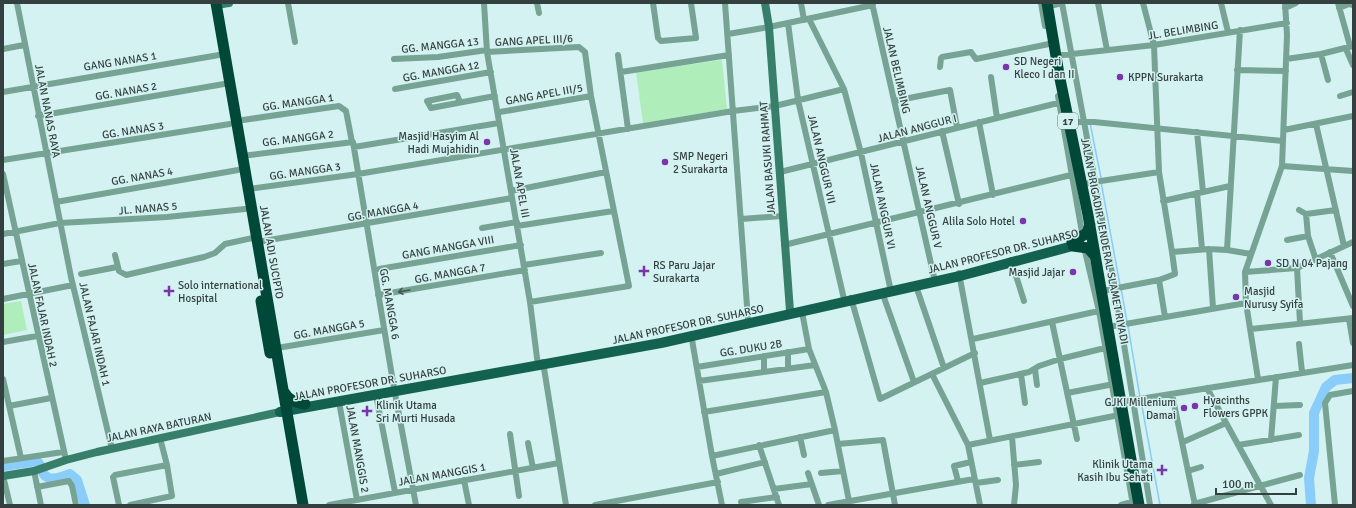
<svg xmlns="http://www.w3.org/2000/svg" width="1356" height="508" viewBox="0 0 1356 508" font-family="Signika,sans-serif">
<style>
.green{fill:#afeeba}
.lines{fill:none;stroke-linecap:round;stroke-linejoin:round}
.stream{stroke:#8accfa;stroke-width:1.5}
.river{stroke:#8accfa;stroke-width:10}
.street{stroke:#76a394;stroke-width:6}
.secondary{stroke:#377f6b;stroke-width:8}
.primary{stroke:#13624f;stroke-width:10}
.highway{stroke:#004939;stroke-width:11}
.oneway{stroke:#445954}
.poi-dot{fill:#7935a9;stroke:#d3f2f1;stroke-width:1.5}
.labels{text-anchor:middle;stroke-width:3;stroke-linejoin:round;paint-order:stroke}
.shield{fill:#d3f2f1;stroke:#637574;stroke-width:1}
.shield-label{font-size:10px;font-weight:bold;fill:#33403f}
.street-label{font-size:11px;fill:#33403f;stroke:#d3f2f1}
.poi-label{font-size:11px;fill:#33403f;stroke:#d3f2f1;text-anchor:start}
</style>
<rect width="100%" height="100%" fill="#d3f2f1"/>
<path class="green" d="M722 60 727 109 643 123 636 72Z
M21 301 27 330 3 335V304Z"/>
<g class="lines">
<path class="stream" d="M1090 123 1101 178
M1101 182 1120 285
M1121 288 1127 322
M1128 326 1140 397
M1141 401 1160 505"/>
<path class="river" d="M3 466 37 461C41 465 41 468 43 473 49 483 61 477 70 474L77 480 85 505
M1311 505 1309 478 1314 451V413L1326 387 1335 380 1353 378"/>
<path class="street" d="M17 3 71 277 112 449
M288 3 295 42
M484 3 487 52 530 302 538 366
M537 3 539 13
M653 3 658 38 661 41 696 38 691 3
M725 3 748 320
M801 3 804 20
M872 3 934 277
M1041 3 1045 26
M1062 3 1115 289 1150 505
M1098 3 1107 50
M1221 3 1228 32
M1338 3 1350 46
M1054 5 1062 3
M1285 8 1296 3
M1339 8 1349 4 1353 5
M809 19 844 89 861 153 890 287
M788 23 798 100 844 299
M728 34 769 27 873 5
M3 49 24 45
M1346 49 1353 65
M487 52 579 47 585 52 591 96 629 286 530 302
M1321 54 1328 80
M618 55 628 129
M1063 55 1154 45 1287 23
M394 59 438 57 487 50
M1286 59 1321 54 1353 46
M940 67 941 58 942 57 971 52 976 59 1049 44
M1237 70 1286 71
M621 72 729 55
M991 77 997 118
M395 89 491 72
M3 92 219 55
M1058 96 1083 238
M1340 96 1353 92
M894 101 950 90 957 127
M460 102 457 95 427 101 431 108 495 96
M500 112 591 96
M38 116 224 84
M243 120 339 106 346 111 352 142
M979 122 993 195
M1075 122H1094L1283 141
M1316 124 1344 246
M1284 130 1353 116
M942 131 959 204
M1197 132 1203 192
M354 147 499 123
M242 156 353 142 394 388 416 505
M3 160 230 124
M1282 166 1353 171
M780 172 1062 102
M1159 172 1172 252
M3 174 66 460
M1088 183 1159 172 1154 45 1143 3
M248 189 358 174 733 111 775 106 844 89
M511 191 606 172
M1197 193 1202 249
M1163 201 1230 186
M56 202 238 170
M1299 210 1306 214 1308 236 1316 260
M1306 214 1336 210
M741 219 782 216
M517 226 613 211
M482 228 517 222
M3 234 60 223 167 217 245 209
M1287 240 1308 236
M258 242 512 198
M784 245 1075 174
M1084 247 1099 311 1133 505
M1227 250 1251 254
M1330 252 1353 306
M115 255 119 271 126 275 204 257 215 253 225 244 257 237
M1011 260 1024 301
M3 264 21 261
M524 265 601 253
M1297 268 1300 323
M379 269 521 245
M1245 272 1297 268 1353 242
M959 273 990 440
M81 274 117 267
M916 286 944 368
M1107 290 1159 280
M882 292 914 382
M378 295 525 270
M851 298 880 399 975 353
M3 299 73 285
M1246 303 1245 272 1282 166 1287 35 1285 3
M1213 308 1209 249 1227 250 1240 30
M1165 317 1159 280 1175 274 1172 252 1209 249
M1349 319 1353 343
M1052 322 1077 439
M1114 326 1246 303 1258 379
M1251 329 1353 318
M691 334 712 456 835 430 826 392 809 349 802 312
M973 339 1103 310
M3 342 37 336
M1299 344 1302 372
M277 348 384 330
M788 352V368
M764 356V372
M543 362 566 505
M697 367 809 349
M1035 369 1037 385
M932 374 968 445 980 505
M1021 374 1025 403
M3 379 21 458
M699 381 815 365
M980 383 1029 372 1039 366 1060 359 1109 347
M1207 388 1271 505
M1067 393 1114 384
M1172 394 1195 505
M376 395 395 492
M1127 401 1353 365
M339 402 357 500
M9 406 51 398
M1274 406 1300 405
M704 412 826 392
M835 430 849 501
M510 434 519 496
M800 437 804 455
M1012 437 1016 485 1014 505
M1271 440 1276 377
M1183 442 1226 423
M528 443 533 468
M838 444 883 440 895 505
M759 445 779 505
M968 445 1119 415
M1238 445 1299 435
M712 456 722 505
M3 461 63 452
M1014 465 1039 462
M34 471 41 505
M1188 471 1201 467
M808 473 819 505
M821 473 843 471
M716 474 765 462
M3 476 10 505
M464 480 469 505
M958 481 954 466 971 462
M976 483 998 480
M37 487 69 481 72 486 76 505
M774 489 812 484
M741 502 777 497
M1194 504 1300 475
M119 505 113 477 115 475 167 465 160 438
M130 505 172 496 167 465
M329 505 559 463
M595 505 718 482
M828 505 974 479
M1121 505 1135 501
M1335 505 1325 403 1330 395 1353 391"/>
<path class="secondary" d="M765 3 769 27 790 311
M216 5 229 3
M3 476 34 471 66 460 97 452 280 412"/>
<path class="primary" d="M280 412 661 343 960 276 1080 244"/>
<path class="highway" d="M216 3 303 505
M1047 3 1059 74 1088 215 1139 505
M1072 242 1087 233 1090 225
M1073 246 1088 248 1095 256
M261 301 270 353
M284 392C289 401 295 402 305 404"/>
</g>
<defs><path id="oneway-shaft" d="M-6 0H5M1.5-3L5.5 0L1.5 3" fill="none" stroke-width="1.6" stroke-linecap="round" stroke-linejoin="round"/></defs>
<use class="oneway" href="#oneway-shaft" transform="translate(404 291) rotate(170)"/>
<g class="poi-dot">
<circle cx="1006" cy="67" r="4"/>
<circle cx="1120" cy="77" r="4"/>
<circle cx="487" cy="142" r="4"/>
<circle cx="665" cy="162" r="4"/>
<circle cx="1023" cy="221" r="4"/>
<circle cx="1268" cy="263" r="4"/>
<path d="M642 265h4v4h4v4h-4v4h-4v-4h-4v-4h4z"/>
<circle cx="1073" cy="272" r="4"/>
<path d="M167 285h4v4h4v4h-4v4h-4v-4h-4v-4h4z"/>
<circle cx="1236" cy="297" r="4"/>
<circle cx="1195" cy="406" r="4"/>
<circle cx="1184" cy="408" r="4"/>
<path d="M365 405h4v4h4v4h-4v4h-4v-4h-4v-4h4z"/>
<path d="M1160 464h4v4h4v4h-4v4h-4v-4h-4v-4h4z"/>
</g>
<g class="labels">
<rect class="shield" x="1058" y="113" width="20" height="16" rx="3"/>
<g class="shield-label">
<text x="1068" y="125">17</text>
</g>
<g class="street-label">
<text transform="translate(1183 30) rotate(-9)" y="4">JL. BELIMBING</text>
<text transform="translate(534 40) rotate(-3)" y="4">GANG APEL III/6</text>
<text transform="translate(440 45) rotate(-6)" y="4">GG. MANGGA 13</text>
<text transform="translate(120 61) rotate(-9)" y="4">GANG NANAS 1</text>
<text transform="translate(897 70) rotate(77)" y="4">JALAN BELIMBING</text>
<text transform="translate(441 71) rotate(-10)" y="4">GG. MANGGA 12</text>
<text transform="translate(126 91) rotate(-10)" y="4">GG. NANAS 2</text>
<text transform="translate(544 94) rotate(-10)" y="4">GANG APEL III/5</text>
<text transform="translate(298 102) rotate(-8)" y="4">GG. MANGGA 1</text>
<text transform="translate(48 111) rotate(79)" y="4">JALAN NANAS RAYA</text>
<text transform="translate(917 128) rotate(-15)" y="4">JALAN ANGGUR I</text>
<text transform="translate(133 130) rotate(-9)" y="4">GG. NANAS 3</text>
<text transform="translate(298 138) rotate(-7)" y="4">GG. MANGGA 2</text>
<text transform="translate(767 158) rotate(-94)" y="4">JALAN BASUKI RAHMAT</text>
<text transform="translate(822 159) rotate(77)" y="4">JALAN ANGGUR VII</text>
<text transform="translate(305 171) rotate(-8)" y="4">GG. MANGGA 3</text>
<text transform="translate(142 176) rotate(-10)" y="4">GG. NANAS 4</text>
<text transform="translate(520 183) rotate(80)" y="4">JALAN APEL III</text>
<text transform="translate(883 206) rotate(78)" y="4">JALAN ANGGUR VI</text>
<text transform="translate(929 207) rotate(77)" y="4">JALAN ANGGUR V</text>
<text transform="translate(148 208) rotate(-5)" y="4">JL. NANAS 5</text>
<text transform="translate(383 211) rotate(-10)" y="4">GG. MANGGA 4</text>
<text transform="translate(1105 241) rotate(79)" y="4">JALAN BRIGADIR JENDERAL SLAMET RIYADI</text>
<text transform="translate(448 247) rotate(-10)" y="4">GANG MANGGA VIII</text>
<text transform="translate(1003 251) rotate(-14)" y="4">JALAN PROFESOR DR. SUHARSO</text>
<text transform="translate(272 252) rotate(80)" y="4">JALAN ADI SUCIPTO</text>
<text transform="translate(450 273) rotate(-10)" y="4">GG. MANGGA 7</text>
<text transform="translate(390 304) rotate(80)" y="4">GG. MANGGA 6</text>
<text transform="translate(43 315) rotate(78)" y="4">JALAN FAJAR INDAH 2</text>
<text transform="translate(688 324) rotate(-12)" y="4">JALAN PROFESOR DR. SUHARSO</text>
<text transform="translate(329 329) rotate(-10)" y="4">GG. MANGGA 5</text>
<text transform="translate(95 334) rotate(77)" y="4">JALAN FAJAR INDAH 1</text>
<text transform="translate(751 348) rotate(-9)" y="4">GG. DUKU 2B</text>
<text transform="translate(370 383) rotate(-10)" y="4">JALAN PROFESOR DR. SUHARSO</text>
<text transform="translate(159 427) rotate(-12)" y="4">JALAN RAYA BATURAN</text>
<text transform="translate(358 449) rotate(80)" y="4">JALAN MANGGIS 2</text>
<text transform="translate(442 474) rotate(-10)" y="4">JALAN MANGGIS 1</text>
</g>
<g class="poi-label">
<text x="1014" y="65">SD Negeri<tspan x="1014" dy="13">Kleco I dan II</tspan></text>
<text x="1128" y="81">KPPN Surakarta</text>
<text x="479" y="140" text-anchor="end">Masjid Hasyim Al<tspan x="479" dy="13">Hadi Mujahidin</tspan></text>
<text x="673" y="160">SMP Negeri<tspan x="673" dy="13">2 Surakarta</tspan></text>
<text x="1015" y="225" text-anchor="end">Alila Solo Hotel</text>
<text x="1276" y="267">SD N 04 Pajang</text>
<text x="653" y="269">RS Paru Jajar<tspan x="653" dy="13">Surakarta</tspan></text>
<text x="1065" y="276" text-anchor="end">Masjid Jajar</text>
<text x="178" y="289">Solo international<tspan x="178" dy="13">Hospital</tspan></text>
<text x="1244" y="295">Masjid<tspan x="1244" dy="13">Nurusy Syifa</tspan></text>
<text x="1203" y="404">Hyacinths<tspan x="1203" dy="13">Flowers GPPK</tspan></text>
<text x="1176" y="406" text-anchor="end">GJKI Millenium<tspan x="1176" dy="13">Damai</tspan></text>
<text x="376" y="409">Klinik Utama<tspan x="376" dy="13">Sri Murti Husada</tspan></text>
<text x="1153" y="468" text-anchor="end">Klinik Utama<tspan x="1153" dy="13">Kasih Ibu Sehati</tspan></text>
</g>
</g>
<rect width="1356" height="508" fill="none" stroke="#33403f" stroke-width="8"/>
<path d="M1216 488v6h80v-6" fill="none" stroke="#33403f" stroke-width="2"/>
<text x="1222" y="488" font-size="12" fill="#33403f" stroke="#d3f2f1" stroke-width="3" paint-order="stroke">100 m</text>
</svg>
